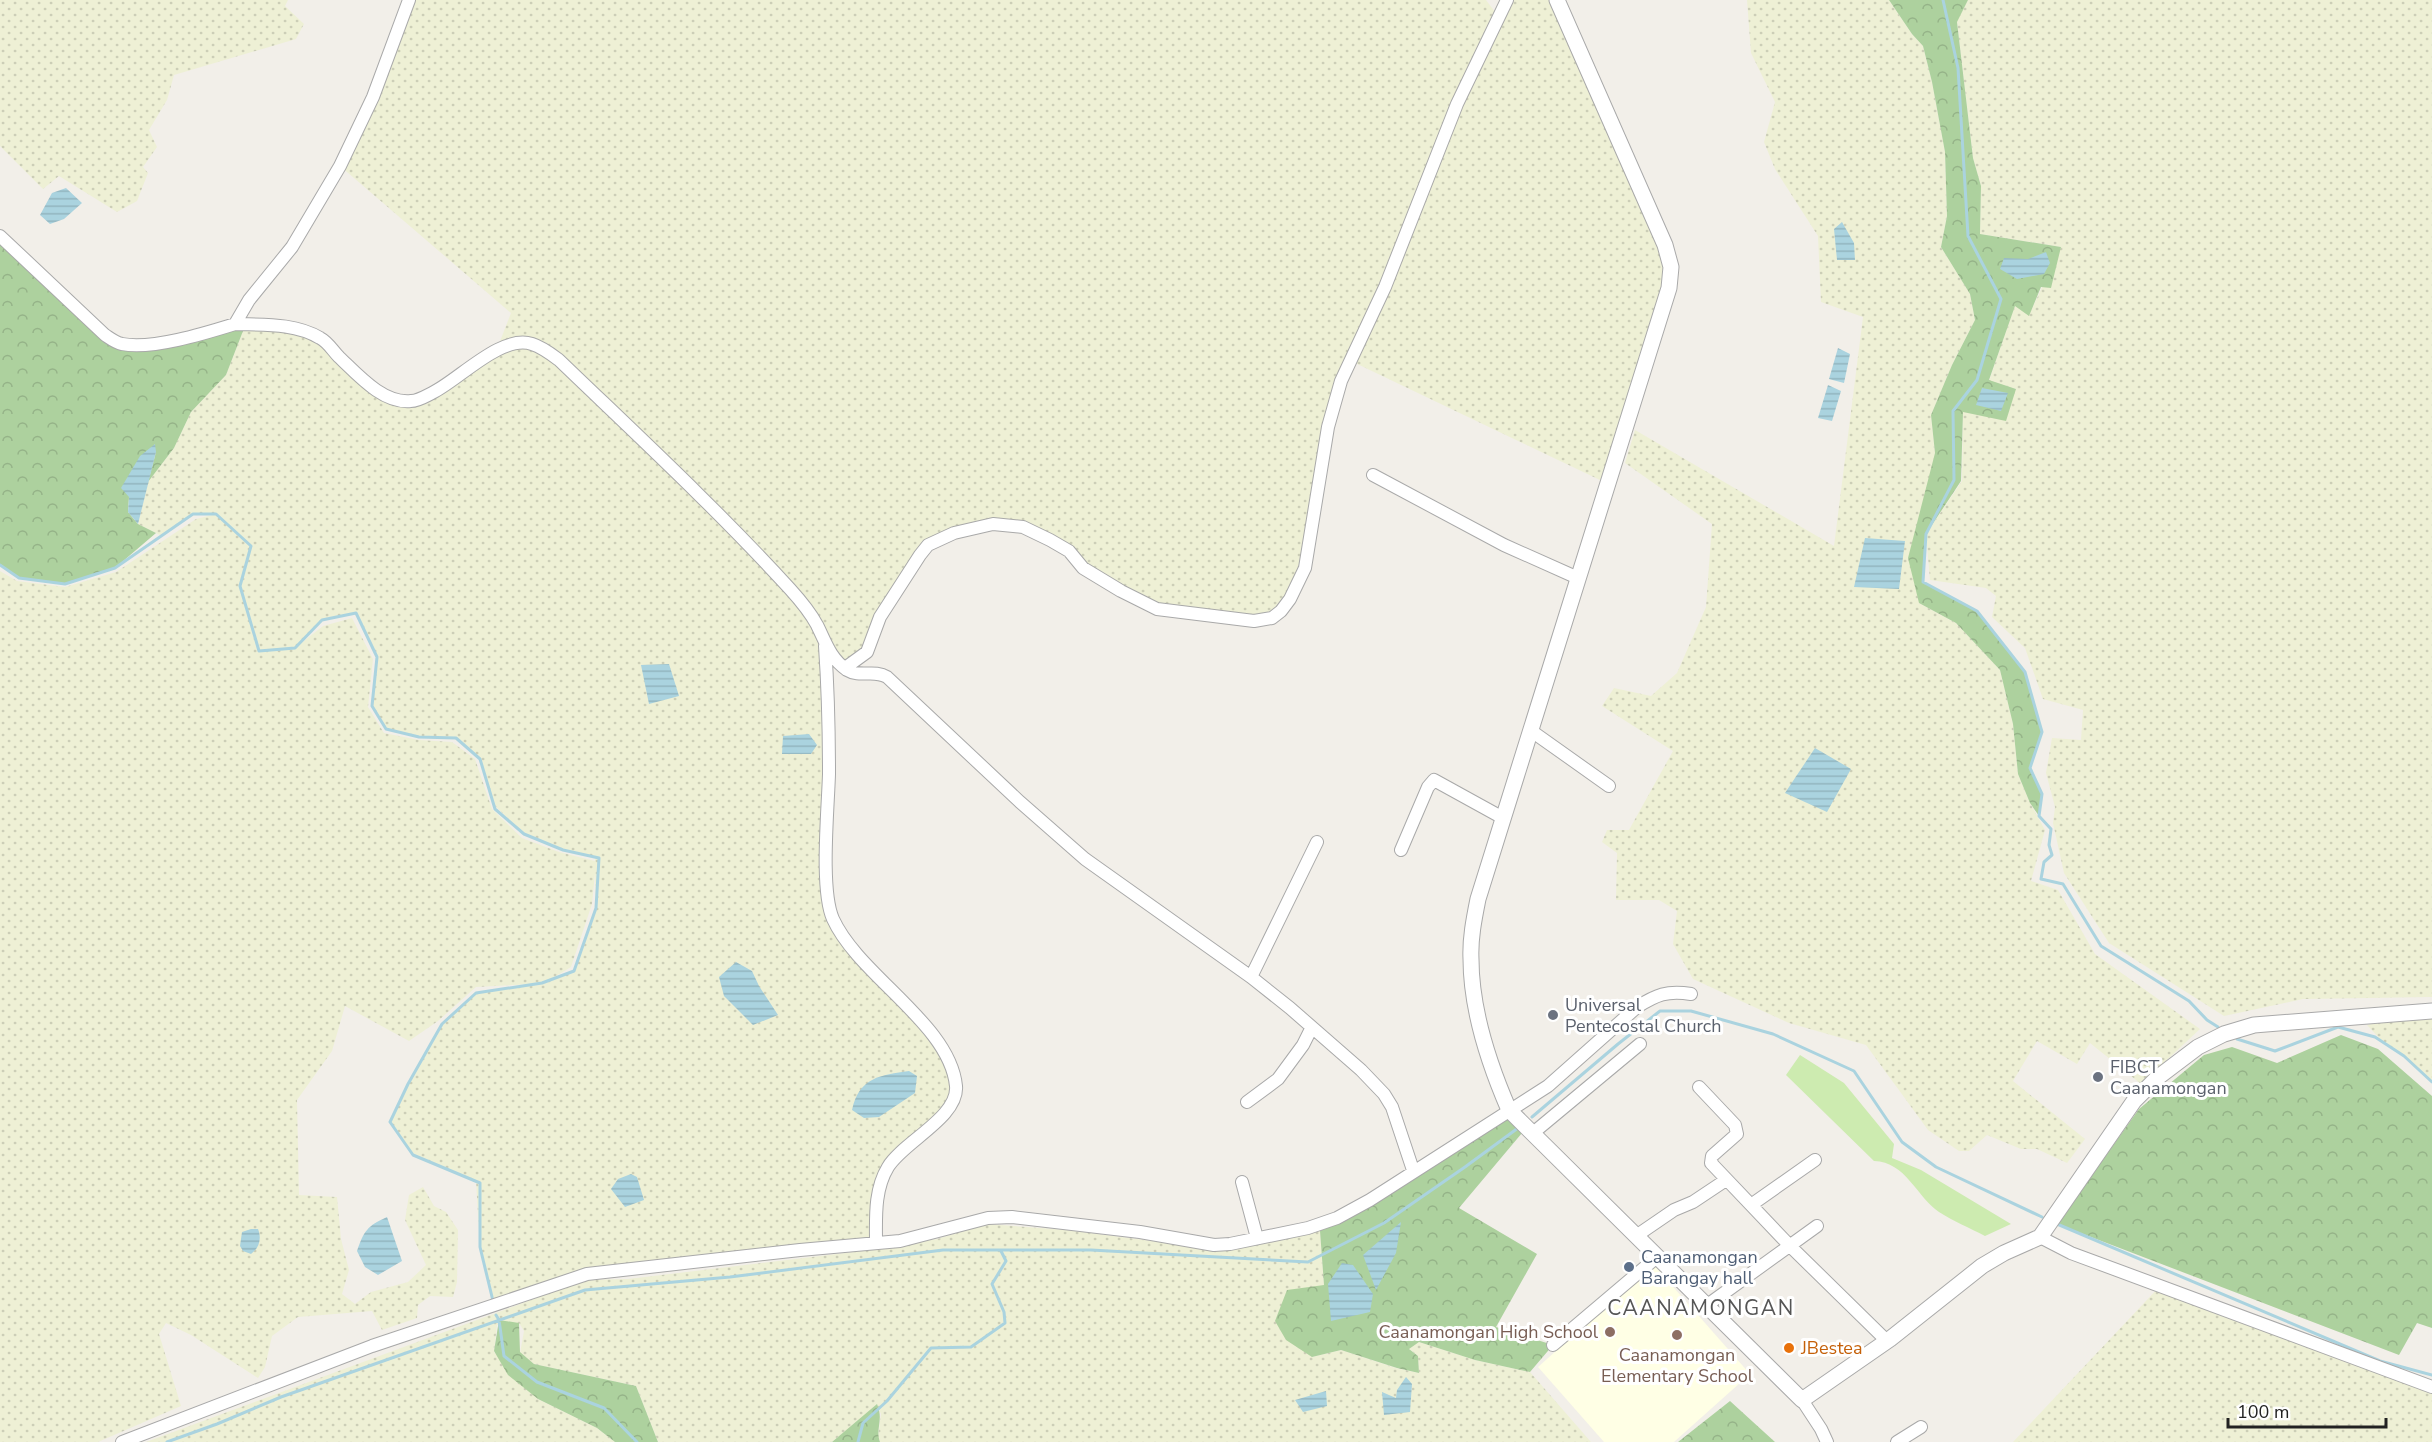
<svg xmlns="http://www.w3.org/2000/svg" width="2432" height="1442" viewBox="0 0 2432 1442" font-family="'Nunito Sans',sans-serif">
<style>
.education{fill:#ffffe5}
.farmland{fill:url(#farmland-dots);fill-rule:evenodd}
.grass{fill:#cdebb0}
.forest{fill:url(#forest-crowns)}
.water{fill:url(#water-rules)}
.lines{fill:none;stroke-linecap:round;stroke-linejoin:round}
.stream{stroke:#aad3df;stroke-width:3}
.minor-casing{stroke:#a9a9a9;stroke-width:14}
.tertiary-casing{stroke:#a9a9a9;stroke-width:17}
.minor{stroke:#fff;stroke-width:12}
.tertiary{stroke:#fff;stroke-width:15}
.worship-dot{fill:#6b7280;stroke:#fff;stroke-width:2}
.service-dot{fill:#5c6f8a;stroke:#fff;stroke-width:2}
.education-dot{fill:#8d6e63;stroke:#fff;stroke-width:2}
.food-dot{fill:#e8710a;stroke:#fff;stroke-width:2}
.labels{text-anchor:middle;stroke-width:6;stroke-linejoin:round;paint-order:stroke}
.worship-label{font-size:18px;fill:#5b616d;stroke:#fff;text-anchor:start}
.service-label{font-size:18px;fill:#4e5e75;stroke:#fff;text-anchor:start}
.education-label{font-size:18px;fill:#785e54;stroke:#fff;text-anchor:end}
.food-label{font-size:18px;fill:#c56008;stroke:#fff;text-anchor:start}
.quarter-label{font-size:21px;letter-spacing:1.5px;fill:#555;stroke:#fff}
</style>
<defs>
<pattern id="farmland-dots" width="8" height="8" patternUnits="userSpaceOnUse" patternTransform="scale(1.5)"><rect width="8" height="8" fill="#eef0d5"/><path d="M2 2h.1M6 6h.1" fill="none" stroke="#ccceb7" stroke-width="1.8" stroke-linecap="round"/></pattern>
<pattern id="forest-crowns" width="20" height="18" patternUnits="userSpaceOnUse" patternTransform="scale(1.5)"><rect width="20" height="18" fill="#add19e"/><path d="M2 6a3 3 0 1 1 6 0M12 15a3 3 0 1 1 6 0" fill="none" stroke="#95b388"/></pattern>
<pattern id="water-rules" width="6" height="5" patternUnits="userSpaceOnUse" patternTransform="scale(1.5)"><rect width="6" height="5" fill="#aad3df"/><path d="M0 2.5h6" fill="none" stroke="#92b5bf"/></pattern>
</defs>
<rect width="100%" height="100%" fill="#f2efe9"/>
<path class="education" d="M1653 1264 1750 1374 1674 1442H1604L1538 1367Z"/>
<path class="farmland" d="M0 0H288L285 6 304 24 296 39 174 75 167 100 149 130 157 147 143 167 148 173 137 201 117 212 59 176 43 189 0 146Z
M404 0H1486L1498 16 1507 0H1556L1670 277 1624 432 1600 480 1351 361 1339 387 1308 553 1290 599 1254 621 1157 609 1050 540 1011 525 943 537 913 565 868 650 847 669 826 647 827 858 833 919 939 1044 956 1094 888 1168 876 1243 609 1270 493 1302 480 1247 476 1181 413 1155 390 1122 408 1084 442 1024 476 993 533 984 476 987 438 1021 409 1041 345 1006 332 1051 297 1100 299 1195 337 1197 341 1239 349 1270 342 1294 355 1304 371 1292 408 1282 426 1265 405 1220 409 1195 423 1187 434 1206 446 1212 458 1230 457 1282 453 1297 430 1296 418 1305 417 1318 382 1330 372 1311 298 1317 272 1336 265 1367 258 1378 191 1335 166 1323 159 1334 181 1406 98 1442H0V571L17 581 65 587 116 572 196 519 212 515 193 514 162 536 138 524 148 482 174 448 191 412 226 375 243 331 275 325 322 339 373 388 413 401 497 349 511 313 340 166ZM356 613 377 657 372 706 386 729 419 737 456 739 480 759 494 805 524 834 563 850 595 857V861L559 852 522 838 492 809 475 759 452 742 419 740 384 733 368 707 373 659 352 618 323 626 300 644 322 620ZM595 873 596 908 574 971 548 981 571 967 592 904Z
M1747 0H1889L1912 34 1923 46 1932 82 1945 152 1947 216 1941 247 1970 294 1975 320 1952 365 1931 415 1935 453 1919 603 1956 623 2000 670 2013 724 2018 774 2030 803 2045 830 2031 881 2058 890 2095 954 2200 1029 2141 1084 2090 1043 2077 1064 2037 1041 2013 1081 2085 1139 2067 1163 2037 1149H2021L1987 1135 1969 1151H1959L1928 1130 1866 1045 1789 1023 1693 979 1673 944 1677 911 1659 900H1616L1617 853 1602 842 1607 830H1629L1673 751 1602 706 1614 688 1651 696 1677 673 1706 607 1712 524 1625 463 1635 430 1834 546 1863 317 1821 302 1818 236 1775 169 1764 142 1775 102 1751 53Z
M1968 0H2432V997L2303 999 2224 1016 2109 943 2064 873 2053 823 2055 807 2046 773 2052 738 2081 740 2083 710 2043 699 2025 648 1992 617 1996 596 1986 588 1930 580 1926 534 1962 481 1963 412 2016 389 1989 381 2015 305 2029 315 2061 247 1980 234 1981 186 1973 158 1957 21Z
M2432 1012V1082L2409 1061 2382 1041 2367 1025Z
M987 1224 1067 1230 1191 1246H1252L1320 1231 1324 1285 1312 1357 1341 1350 1396 1368 1419 1373 1418 1356 1408 1348 1419 1342 1475 1360 1530 1372 1591 1442H880L878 1437 881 1414 877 1405 832 1442H658L636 1386 534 1364 520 1353 524 1331 519 1323 497 1325 494 1352 538 1399 597 1428 615 1442H146L585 1280 628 1279 862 1251 937 1239Z
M2161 1285 2432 1387V1442H2013Z"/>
<path class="grass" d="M1800 1055 1844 1083 1894 1144 1892 1158 1921 1170 2011 1224 1985 1236C1970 1228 1953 1221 1939 1212 1916 1196 1906 1162 1874 1161L1786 1075Z"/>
<path class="forest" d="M1889 0H1968L1957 22 1973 158 1981 186 1980 234 2061 247 2051 288 2041 287 2029 316 2015 306 1989 380 2016 389 2006 421 1963 412 1961 481 1926 534 1923 582 1977 611 2025 672 2042 732 2030 768 2042 794 2039 816 2030 803 2018 774 2013 724 2000 670 1956 623 1919 603 1908 558 1935 453 1931 415 1952 365 1975 320 1970 294 1941 247 1947 216 1945 152 1932 82 1923 46 1912 34Z
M0 236 105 335 139 346 235 324 243 331 226 375 191 412 174 448 148 482 156 452 129 497 128 512 138 524 156 533 115 568 65 584 19 578 0 565Z
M2341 1035 2378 1049 2432 1096V1328L2417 1323 2399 1355 2057 1224 2139 1109 2204 1055 2232 1047 2277 1063Z
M1509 1110 1527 1127 1459 1208 1537 1254 1496 1327 1553 1345 1530 1372 1475 1360 1419 1342 1409 1349 1418 1356 1419 1373 1397 1368 1341 1350 1312 1357 1286 1340 1275 1321 1287 1290 1324 1285 1320 1231Z
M499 1320 519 1323 520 1352 534 1364 636 1386 658 1442H615L597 1428 538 1399 508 1375 494 1351Z
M1730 1401 1775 1442H1678Z
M877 1404C884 1420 875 1429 880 1442H832Z"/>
<path class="water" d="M66 188 82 203 64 219 50 224 40 215 52 193Z
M1842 222 1854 243 1855 260H1837L1834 229Z
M2046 252 2050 263 2044 274 2017 279 2000 269 2004 258 2028 259Z
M1838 348 1850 354 1844 383 1829 379Z
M1828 385 1841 391 1832 421 1818 418Z
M1982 388 2008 393 2001 411 1976 405Z
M155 444 156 452 138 524 128 512 129 497 121 488 140 456Z
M1865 538 1905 541 1899 589 1854 587Z
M669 664 679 696 649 704 641 665Z
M809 734 817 745 811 754H782L783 736Z
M1815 748 1851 769 1827 812 1785 793Z
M736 962 752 971 759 986 778 1015 753 1025 724 996 719 977Z
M909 1071 917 1076 915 1093 879 1117 864 1118 852 1110C859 1077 881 1075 909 1071Z
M631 1174 637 1177 644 1200 625 1207 611 1189 618 1179Z
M387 1217 402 1261 378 1275 365 1267 357 1251C364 1231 367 1226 387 1217Z
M1401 1222 1396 1253 1376 1290 1363 1255Z
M251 1229H258C262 1239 259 1248 251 1254L243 1251 240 1246 242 1232Z
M1342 1263 1353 1265 1373 1294 1370 1312 1331 1321 1328 1284Z
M1406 1377 1412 1384 1410 1412 1384 1415 1382 1392 1396 1398 1397 1390Z
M1326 1391 1327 1406 1303 1412 1295 1400Z"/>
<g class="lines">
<path class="stream" d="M1943 0 1958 68 1968 236 2001 299 1977 380 1953 411 1954 480 1926 534 1923 582 1977 611 2025 672 2042 732 2030 768 2042 794 2039 816 2051 829 2049 845 2052 855 2044 862 2041 879 2063 884 2101 946 2189 1001 2207 1020 2218 1027
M0 565 19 578 65 584 115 568 193 514H216L251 546 240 586 259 651 295 648 322 620 356 613 377 657 372 706 386 729 419 737 456 738 480 759 495 809 524 834 563 850 599 858 596 908 574 971 542 983 476 993 442 1024 408 1084 390 1122 413 1155 480 1183V1247L493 1301
M2237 1039 2275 1051 2338 1027 2375 1037 2404 1056 2432 1082
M1532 1117 1618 1044 1660 1011H1691L1773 1034 1854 1071 1902 1142 1936 1167 2042 1217
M2057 1224 2380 1361 2432 1375
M496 1315 499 1320 504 1356 537 1382 604 1408 637 1442
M167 1442 217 1424 281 1397 585 1290 730 1277 943 1250H1091L1308 1262 1384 1223 1465 1167 1518 1128
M858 1442 863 1423 887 1401 931 1348 971 1347 1005 1323 1004 1312 992 1284 1006 1261 1001 1251"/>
<defs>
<path id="minor" d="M0 236 105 335C111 339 116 343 122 344 152 350 206 333 235 324L249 300 292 247 340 166 373 97 409 0
M235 324C264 325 295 323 320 338 328 342 333 351 339 357 358 375 383 404 411 401 418 401 426 396 432 393 459 380 501 334 532 344 542 347 551 354 559 360 637 435 717 509 790 589 800 600 810 612 817 625 826 643 830 658 847 670 860 678 874 669 887 677L1020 802 1085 859 1251 977 1290 1008 1361 1070 1384 1094 1392 1107 1413 1170
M1373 475 1504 545 1578 578
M825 646C828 689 829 731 829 774 828 809 820 890 833 919 859 976 950 1024 956 1086 959 1117 903 1142 888 1167 874 1190 876 1218 876 1243
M845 668 867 652 880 617 920 555 928 545 954 533 993 524 1023 527 1050 540 1069 551 1083 568 1121 591 1157 609 1254 621 1272 618 1281 611 1290 599 1305 568 1328 427 1341 381 1385 287 1457 104 1507 0
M1530 730 1609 786
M1401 850 1428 787 1434 780 1503 818
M1251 977 1317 842
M1699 1087 1735 1125 1737 1134 1712 1156 1711 1163 1790 1246 1887 1341
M1247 1102 1278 1079 1303 1045 1312 1027
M1533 1133 1640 1044
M1242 1182 1257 1238
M1751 1205 1815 1160
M1636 1236 1674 1210 1693 1202 1726 1180
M2040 1237 2071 1253 2432 1387
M1706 1306 1817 1226
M1553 1345 1657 1257
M1802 1400 1821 1429 1827 1442
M122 1442 372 1346 587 1274 800 1250 900 1241 988 1218 1012 1217 1140 1232 1214 1245 1230 1244 1308 1228 1337 1218 1370 1200 1548 1086 1637 1007C1656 995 1667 990 1691 994
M1897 1442 1921 1427"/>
<path id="tertiary" d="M1557 0 1665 245 1671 267 1669 288 1478 899C1474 919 1470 939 1471 959 1471 1010 1489 1064 1509 1110L1802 1400 1890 1339 1982 1266 2004 1253 2040 1237 2134 1101 2157 1078 2198 1047 2224 1034 2254 1025 2432 1011"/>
</defs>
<use href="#minor" class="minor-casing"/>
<use href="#tertiary" class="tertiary-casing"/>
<use href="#minor" class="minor"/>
<use href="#tertiary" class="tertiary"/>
</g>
<g class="worship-dot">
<circle cx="1553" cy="1015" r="6"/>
<circle cx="2098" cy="1077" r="6"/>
</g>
<circle class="service-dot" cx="1629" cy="1267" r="6"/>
<g class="education-dot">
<circle cx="1610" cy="1332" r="6"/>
<circle cx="1677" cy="1335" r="6"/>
</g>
<circle class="food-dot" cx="1789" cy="1348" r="6"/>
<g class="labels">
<g class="worship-label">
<text x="1565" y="1011">Universal<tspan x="1565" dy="21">Pentecostal Church</tspan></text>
<text x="2110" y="1073">FIBCT<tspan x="2110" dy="21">Caanamongan</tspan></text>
</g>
<g class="service-label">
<text x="1641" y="1263">Caanamongan<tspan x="1641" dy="21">Barangay hall</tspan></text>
</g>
<g class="education-label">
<text x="1598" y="1338">Caanamongan High School</text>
<text x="1677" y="1361" text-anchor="middle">Caanamongan<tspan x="1677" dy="21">Elementary School</tspan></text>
</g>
<g class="food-label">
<text x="1801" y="1354">JBestea</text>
</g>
<g class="quarter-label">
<text x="1701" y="1315">CAANAMONGAN</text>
</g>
</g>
<path d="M2228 1418v9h158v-9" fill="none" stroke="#222222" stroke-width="3"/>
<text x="2237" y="1418" font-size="18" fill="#222222" stroke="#ffffff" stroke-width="4.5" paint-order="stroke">100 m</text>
</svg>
